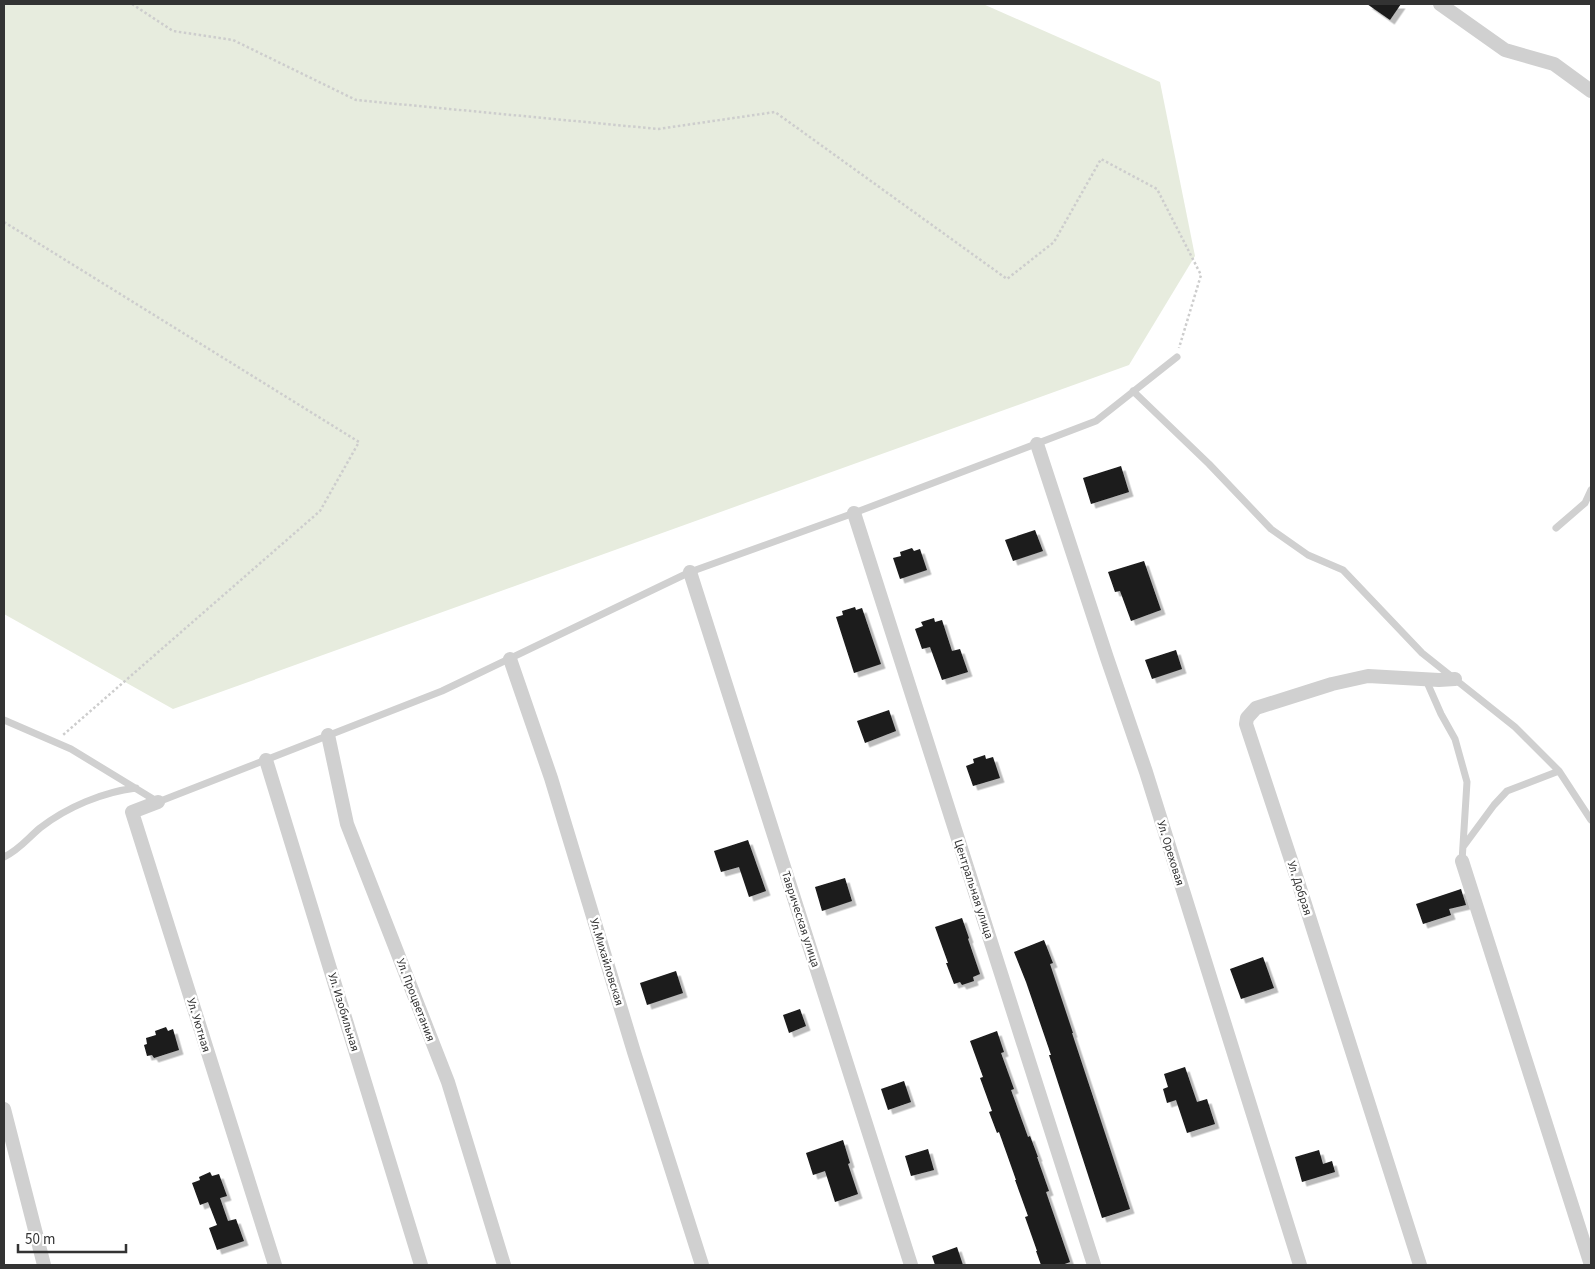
<svg xmlns="http://www.w3.org/2000/svg" width="1595" height="1269" viewBox="0 0 1595 1269" font-family="'Source Sans 3',sans-serif">
<style>
.green{fill:#e7ecde}
.building{fill:#1a1a1a;filter:url(#shadow)}
.lines{fill:none;stroke-linecap:round;stroke-linejoin:round}
.path{stroke:#cdcdcd;stroke-width:2.5;stroke-dasharray:2.5 2.5;stroke-linecap:butt}
.lane{stroke:#d0d0d0;stroke-width:7}
.street{stroke:#d0d0d0;stroke-width:14}
.labels{text-anchor:middle;stroke-width:5;stroke-linejoin:round;paint-order:stroke}
.street-label{font-size:12px;fill:#333;stroke:#fff}
</style>
<defs>
<filter id="shadow"><feDropShadow dx="4.5" dy="4.5" stdDeviation="0" flood-color="#0004"/></filter>
</defs>
<rect width="100%" height="100%" fill="#fff"/>
<path class="green" d="M4 4H983L1160 82 1195 256 1129 365 173 709 4 614Z"/>
<path class="building" d="M1367 4H1401L1390 20Z
M1121 466 1129 492 1091 504 1083 478Z
M1035 530 1043 551 1013 561 1005 540Z
M912 548 914 551 920 549 927 570 900 579 893 558 901 556 900 552Z
M1144 561 1161 610 1131 621 1120 591 1115 592 1108 572Z
M855 607 856 610 862 608 881 664 854 673 836 617 843 615 842 611Z
M934 618 935 622 942 620 952 651 960 649 968 672 942 680 930 647 922 649 915 629 923 626 921 622Z
M1176 650 1182 669 1152 679 1145 660Z
M889 710 896 731 865 743 857 721Z
M985 755 986 759 993 757 1000 778 973 786 966 766 974 763 973 759Z
M748 840 766 891 749 897 739 867 721 872 714 851Z
M845 878 852 901 822 911 815 887Z
M1461 889 1466 905 1449 909 1451 915 1423 924 1416 904Z
M962 918 969 938 968 939 980 974 973 977 974 981 962 985 960 982 954 984 946 963H948L935 927Z
M1044 940 1053 963 1050 964 1073 1033H1072L1130 1209 1102 1218 1049 1055H1051L1026 982 1014 952Z
M1263 957 1274 988 1241 999 1230 969Z
M676 971 683 993 647 1005 640 983Z
M800 1009 806 1026 789 1033 783 1015Z
M166 1027 168 1031 173 1029 179 1050 154 1058 152 1055 147 1056 144 1045 147 1044 146 1038 156 1035 155 1031Z
M997 1031 1004 1052 1001 1053 1014 1089 1011 1090 1028 1137 1030 1136 1038 1157H1037L1049 1191 1046 1192 1070 1262 1062 1265H1041L1036 1251H1037L1025 1217 1028 1216 1015 1180H1016L999 1132 997 1133 989 1112 992 1111 980 1078 983 1077 970 1041Z
M1185 1067 1197 1102 1207 1099 1215 1124 1187 1133 1176 1100 1167 1103 1163 1089 1168 1087 1164 1074Z
M904 1081 911 1102 888 1110 881 1089Z
M843 1140 850 1163 848 1164 858 1194 835 1202 825 1171 813 1175 806 1153Z
M928 1149 934 1170 911 1176 905 1156Z
M1319 1150 1323 1164 1332 1161 1335 1172 1302 1182 1295 1157Z
M210 1172 212 1176 219 1174 227 1196 220 1198 228 1221 236 1219 244 1241 217 1250 209 1228 217 1225 208 1202 200 1205 192 1183 200 1180 199 1177Z
M957 1247 963 1265H935L932 1256Z"/>
<g class="lines">
<path class="path" d="M132 4 173 31 233 40 356 100 658 129 775 112 1007 279 1054 242 1101 159 1157 189 1201 275 1179 348
M4 222 359 442 320 511 63 735"/>
<path class="lane" d="M1133 391 1209 464 1271 529 1308 555 1343 570 1422 653 1515 727 1559 771 1591 820
M1556 528 1585 503 1591 490
M1426 680 1441 714 1455 739 1467 782 1462 861
M4 720 71 749 158 802 442 691 690 572 854 513 1096 421 1177 357
M1463 847 1494 805 1507 791 1559 771
M4 857C19 850 28 838 40 828 67 807 103 792 136 788"/>
<path class="street" d="M1440 4 1505 50 1554 64 1591 91
M1037 444 1107 658 1146 772 1300 1265
M854 513 1094 1265
M690 572 911 1265
M510 659 551 778 634 1052 702 1265
M328 735 347 824 448 1082 504 1265
M266 760 421 1265
M158 802 132 812 275 1265
M1462 861 1591 1265
M4 1109 44 1265
M1420 1265 1292 863 1246 724 1247 718 1256 708 1332 684 1368 676 1439 680 1455 679"/>
</g>
<g class="labels">
<g class="street-label">
<text transform="translate(1171 853) rotate(73)" y="4">Ул. Ореховая</text>
<text transform="translate(1300 888) rotate(72)" y="4">Ул. Добрая</text>
<text transform="translate(974 889) rotate(72)" y="4">Центральная улица</text>
<text transform="translate(801 919) rotate(72)" y="4">Таврическая улица</text>
<text transform="translate(607 962) rotate(73)" y="4">Ул.Михайловская</text>
<text transform="translate(416 1000) rotate(69)" y="4">Ул. Процветания</text>
<text transform="translate(344 1012) rotate(73)" y="4">Ул. Изобильная</text>
<text transform="translate(199 1025) rotate(73)" y="4">Ул. Уютная</text>
</g>
</g>
<rect width="1595" height="1269" fill="none" stroke="#333333" stroke-width="10"/>
<path d="M18 1244v8h108v-8" fill="none" stroke="#333333" stroke-width="2.5"/>
<text x="25" y="1244" font-size="15" fill="#333333" stroke="#ffffff" stroke-width="4" paint-order="stroke">50 m</text>
</svg>
